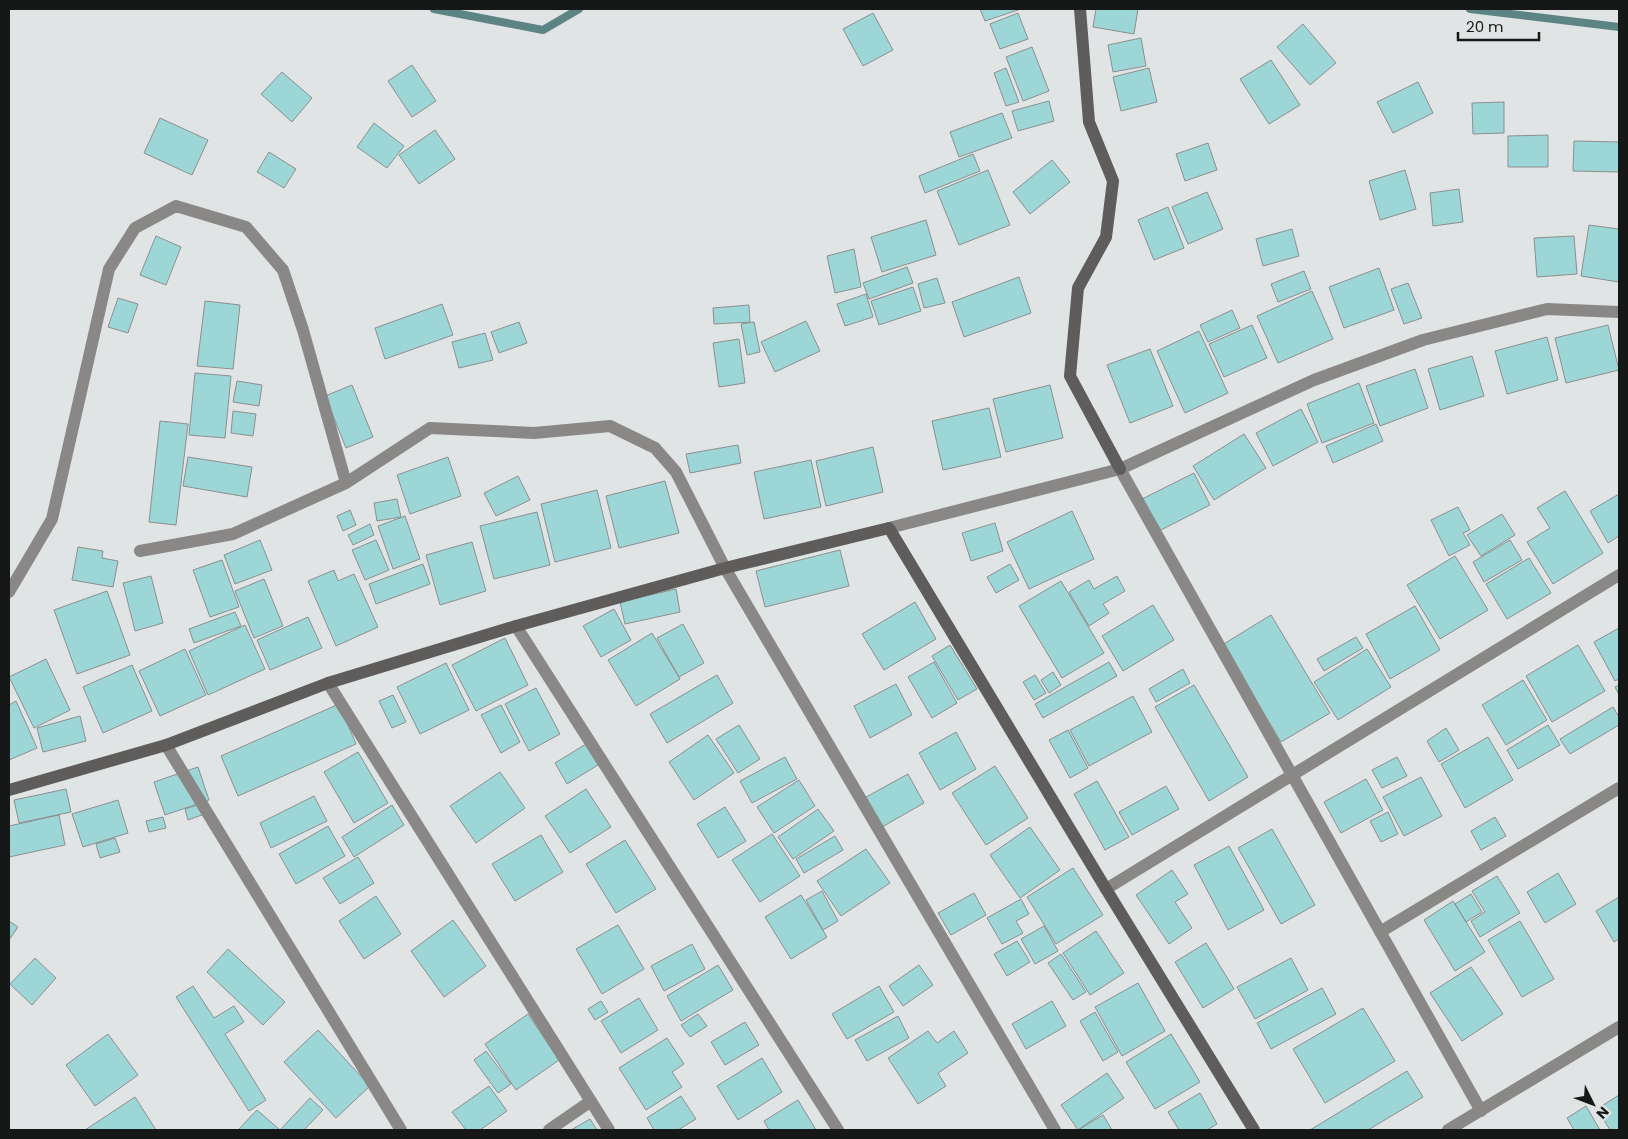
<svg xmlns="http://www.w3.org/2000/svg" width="1628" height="1139" viewBox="0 0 1628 1139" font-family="Poppins,sans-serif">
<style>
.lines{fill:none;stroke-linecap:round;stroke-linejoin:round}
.stream{stroke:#5c8484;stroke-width:8}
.building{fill:#9dd6d6;stroke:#8c8f8f}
.street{stroke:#898887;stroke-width:12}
.secondary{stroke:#5f5d5c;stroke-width:12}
</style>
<rect width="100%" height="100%" fill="#e0e4e4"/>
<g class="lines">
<path class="stream" d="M434 9 543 30 579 9
M1470 9 1619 27"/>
</g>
<path class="building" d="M980 9H1017L1018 10 985 21Z
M1096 9H1138L1134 34 1093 27Z
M873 13 893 50 863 66 843 29Z
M1018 13 1028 39 1000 49 990 24Z
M1303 24 1336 63 1310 85 1277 47Z
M1141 38 1146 66 1113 72 1108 45Z
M1032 47 1049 91 1023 101 1006 57Z
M1271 60 1300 105 1269 124 1240 79Z
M412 65 436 101 412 117 388 81Z
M1006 68 1019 102 1006 106 994 73Z
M1149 68 1157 102 1121 111 1113 77Z
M282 72 312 98 292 122 261 94Z
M1418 82 1433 113 1393 133 1377 102Z
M1049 101 1054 121 1018 131 1012 111Z
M1504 102V133L1473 134 1472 103Z
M1002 113 1012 138 959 157 950 132Z
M160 118 208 140 192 175 144 153Z
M374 123 404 146 387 168 357 147Z
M435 130 455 159 419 184 399 155Z
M1548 135V167H1508V136Z
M1574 141 1619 142V172L1573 171Z
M1208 143 1217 170 1185 181 1176 154Z
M269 152 296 169 284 188 257 172Z
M973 154 980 171 925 193 919 176Z
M1052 160 1070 182 1030 214 1013 192Z
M988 170 1010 225 959 245 937 191Z
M1405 170 1416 209 1380 220 1369 181Z
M1459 189 1463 222 1433 226 1430 193Z
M1207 192 1223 229 1188 244 1172 207Z
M1168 207 1184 248 1154 260 1138 220Z
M926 220 936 255 882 272 871 237Z
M1589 225 1619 229V282L1581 276Z
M1292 229 1299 256 1263 266 1256 239Z
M156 236 181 247 166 285 140 275Z
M1574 236 1577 274 1537 277 1534 238Z
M854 249 861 287 835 293 827 256Z
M907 267 913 283 869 299 863 283Z
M1379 268 1394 310 1344 328 1329 287Z
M1304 271 1311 289 1278 302 1271 284Z
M1019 277 1031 313 964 337 952 302Z
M937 278 945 303 924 308 918 284Z
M1408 283 1422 318 1404 324 1391 289Z
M913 287 921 311 879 325 871 301Z
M1312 291 1333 339 1278 363 1257 316Z
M866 294 873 317 845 326 837 304Z
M118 298 138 304 128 333 108 327Z
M205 301 240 305 233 369 197 366Z
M442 304 453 335 385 359 375 328Z
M749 305 750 322 714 324 713 308Z
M1232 310 1240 328 1208 342 1200 325Z
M806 321 820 351 775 372 761 342Z
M519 322 527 343 499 353 491 332Z
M754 322 760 352 747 355 741 324Z
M1252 325 1267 358 1224 377 1209 344Z
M1608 325 1619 370 1566 383 1555 338Z
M1199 331 1228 393 1185 413 1157 351Z
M485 333 493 360 459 368 452 342Z
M1547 337 1558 380 1507 394 1495 351Z
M739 339 745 383 719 387 713 343Z
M1150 349 1173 406 1130 423 1107 365Z
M1472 356 1484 396 1440 410 1428 369Z
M1415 369 1428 408 1380 426 1366 386Z
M195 373 231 376 225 438 189 435Z
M237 381 262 385 259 406 233 402Z
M1359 383 1374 423 1322 443 1307 404Z
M352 385 373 437 346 448 325 396Z
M1050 385 1063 438 1006 452 993 399Z
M989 408 1001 457 943 470 932 421Z
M1301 409 1318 442 1273 466 1256 433Z
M233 411 256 414 253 436 231 433Z
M160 421 188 424 176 525 149 522Z
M1376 424 1383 441 1333 463 1326 446Z
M1244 434 1266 468 1214 500 1193 466Z
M738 445 741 463 690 473 686 454Z
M873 447 883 492 826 506 816 461Z
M188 457 252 467 247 497 183 486Z
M448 457 461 496 410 514 397 475Z
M811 460 821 507 764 519 754 472Z
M1194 473 1210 505 1157 532 1140 500Z
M518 476 530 500 496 516 484 493Z
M665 481 679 533 619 548 606 496Z
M597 490 611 548 555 562 541 504Z
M1565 491 1603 553 1553 584 1527 542 1550 528 1537 508Z
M1619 494V536L1608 543 1590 511Z
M397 499 401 517 377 521 374 503Z
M1458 507 1470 530 1463 533 1470 545 1449 556 1431 520Z
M350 510 356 525 343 531 337 516Z
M1072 511 1094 559 1029 589 1007 542Z
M537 512 550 565 494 579 480 526Z
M1502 514 1515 535 1481 556 1467 535Z
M405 516 420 559 393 569 378 526Z
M995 523 1003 551 971 561 962 533Z
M370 524 374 535 353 545 348 535Z
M260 540 272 570 235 584 224 555Z
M376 540 389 570 365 580 352 550Z
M1510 540 1522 560 1484 582 1473 562Z
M472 542 486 591 440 605 426 555Z
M78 547 103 551 102 558 118 561 113 587 72 580Z
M840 550 849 586 765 607 756 571Z
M1455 556 1488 610 1440 639 1407 585Z
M1529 558 1551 593 1507 619 1486 584Z
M222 560 239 607 210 617 193 570Z
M423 564 430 584 376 604 369 584Z
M1010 564 1019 580 996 593 987 577Z
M334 570 338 581 354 574 378 627 336 646 308 581Z
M151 576 163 623 135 631 123 583Z
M1117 576 1125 591 1103 604 1109 613 1089 626 1069 592 1089 580 1094 589Z
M264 579 283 626 254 638 235 591Z
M1061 581 1104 653 1062 678 1019 606Z
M676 589 680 612 625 624 620 602Z
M107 591 130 655 77 674 54 610Z
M915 602 936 639 884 670 862 634Z
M1153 605 1174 640 1123 671 1102 636Z
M1415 606 1440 650 1390 679 1366 634Z
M614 609 631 640 601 657 583 626Z
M235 612 241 626 194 643 189 629Z
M1271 615 1330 713 1281 742 1222 645Z
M308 617 322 648 270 670 257 640Z
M683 624 704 663 679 677 657 638Z
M245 625 265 669 208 695 189 651Z
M1619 628V679L1615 681 1594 642Z
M652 633 680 679 636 706 608 660Z
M1356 637 1363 648 1324 671 1317 659Z
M505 638 528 685 476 711 452 665Z
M950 645 977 689 958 700 932 656Z
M1578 645 1605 691 1552 722 1526 676Z
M185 649 206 695 160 716 139 671Z
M1367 649 1391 687 1338 720 1314 682Z
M46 659 70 710 34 728 9 677Z
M934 662 957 703 932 718 908 677Z
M1109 662 1117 676 1043 718 1035 704Z
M446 663 469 710 420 734 397 687Z
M132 665 152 711 103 733 83 687Z
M1183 669 1190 683 1156 702 1149 689Z
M1053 672 1061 685 1049 693 1041 680Z
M717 675 733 703 667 743 650 714Z
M1035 675 1046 693 1034 700 1023 682Z
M1523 680 1547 720 1506 745 1482 705Z
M896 684 912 715 870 738 854 706Z
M1194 685 1248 777 1209 801 1155 707Z
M1619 685V695L1615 687Z
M536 688 560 734 529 751 505 704Z
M393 695 406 722 392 728 379 701Z
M1133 696 1152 732 1089 766 1070 730Z
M16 701 37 748 9 760V705Z
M339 704 356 744 238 796 221 756Z
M501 705 520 742 501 753 481 715Z
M1613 707 1619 717V725L1570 754 1560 739Z
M80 716 86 741 43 752 37 728Z
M739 725 760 759 738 773 716 739Z
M1548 725 1560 745 1518 769 1507 750Z
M1446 728 1459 750 1439 762 1427 741Z
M1068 730 1088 768 1070 778 1049 740Z
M956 732 976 769 940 790 919 753Z
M708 735 734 773 694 800 669 762Z
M1488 737 1513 780 1465 808 1441 764Z
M586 744 598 765 567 784 555 763Z
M358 752 388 803 354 823 324 772Z
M785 757 797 779 752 803 740 781Z
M1397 757 1407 776 1382 788 1372 770Z
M995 766 1028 818 986 845 952 793Z
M198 767 209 800 165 815 154 782Z
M500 772 525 808 476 843 450 806Z
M908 774 924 803 882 827 866 797Z
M1421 777 1442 816 1404 836 1383 797Z
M1366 779 1383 810 1341 833 1324 802Z
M799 780 815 806 774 833 757 807Z
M1097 781 1129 837 1105 850 1074 794Z
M1166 786 1179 809 1132 835 1119 812Z
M66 789 71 812 19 823 14 800Z
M586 789 611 827 570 853 545 816Z
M314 796 327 821 271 848 260 823Z
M118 800 128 833 83 847 72 814Z
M207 802 210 812 188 820 185 809Z
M392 805 404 825 354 857 342 837Z
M725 807 746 841 718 858 697 824Z
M818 809 834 831 793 859 778 837Z
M1388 812 1398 834 1381 842 1370 821Z
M59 815 65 845 9 857V826Z
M163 817 166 828 149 832 146 821Z
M1495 817 1506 836 1481 850 1471 831Z
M328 826 345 856 296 884 279 854Z
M1030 827 1060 870 1020 898 990 855Z
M1272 829 1315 905 1281 924 1238 848Z
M772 834 800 876 760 902 732 860Z
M541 835 563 872 515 901 492 864Z
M835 836 843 850 804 873 796 859Z
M115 838 120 852 100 858 96 844Z
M625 840 656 889 616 913 586 864Z
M1229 846 1264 910 1228 930 1194 865Z
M866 849 890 883 841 916 817 881Z
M358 857 374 883 340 904 323 878Z
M1073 868 1103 915 1056 944 1027 897Z
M1172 870 1188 894 1175 902 1192 928 1169 944 1136 895Z
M1558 873 1576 904 1545 923 1527 892Z
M1497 876 1520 913 1480 937 1471 921 1485 912 1472 891Z
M822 891 838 921 823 930 806 900Z
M974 893 986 915 951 935 938 913Z
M1471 894 1482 912 1466 922 1455 904Z
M801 895 827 937 791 959 765 917Z
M376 896 401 934 364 959 339 921Z
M1619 897V939L1614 942 1596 911Z
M1021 899 1029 914 1016 921 1023 933 1002 944 987 918Z
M1453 901 1485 952 1455 971 1424 920Z
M453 920 486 966 444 997 411 951Z
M9 921 18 927 9 940Z
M1520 921 1554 979 1522 997 1488 940Z
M618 925 644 969 602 994 576 949Z
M1044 926 1058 951 1035 964 1021 939Z
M1096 931 1124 973 1090 995 1063 953Z
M1017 941 1030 962 1007 976 994 954Z
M1206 943 1234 989 1203 1008 1175 962Z
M692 944 705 969 664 991 651 966Z
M228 949 285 1002 263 1025 207 972Z
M1061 954 1086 992 1073 1000 1048 963Z
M35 958 56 978 32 1005 10 984Z
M1291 958 1308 990 1255 1019 1237 987Z
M718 965 733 990 681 1021 667 996Z
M919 965 933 985 903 1006 889 986Z
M1471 967 1503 1014 1462 1041 1430 993Z
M1138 983 1165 1031 1122 1056 1095 1007Z
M193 986 214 1018 234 1006 244 1022 225 1034 266 1100 249 1111 176 997Z
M879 986 894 1012 847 1039 832 1014Z
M1322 988 1336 1014 1271 1049 1257 1023Z
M639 998 658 1030 621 1053 601 1021Z
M601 1001 608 1012 595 1020 588 1009Z
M1052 1001 1066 1026 1026 1049 1012 1024Z
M1363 1008 1395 1061 1325 1103 1293 1049Z
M1095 1012 1118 1052 1103 1061 1080 1021Z
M528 1014 559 1060 516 1090 485 1044Z
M698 1014 707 1026 690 1037 681 1025Z
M898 1016 909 1038 867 1061 855 1040Z
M745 1022 759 1045 725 1065 711 1042Z
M318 1030 370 1086 336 1118 284 1062Z
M928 1031 937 1043 954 1031 968 1053 938 1073 946 1086 918 1104 888 1058Z
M108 1034 138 1075 95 1106 66 1065Z
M1171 1034 1200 1082 1155 1109 1126 1062Z
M667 1038 684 1064 672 1072 682 1087 646 1110 619 1068Z
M486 1051 511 1084 498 1093 474 1060Z
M762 1058 782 1092 738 1120 717 1086Z
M1407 1071 1423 1097 1368 1130H1310Z
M1107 1073 1124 1098 1078 1130 1061 1105Z
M489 1086 507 1111 480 1130H466L452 1112Z
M1200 1093 1217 1124 1207 1130H1179L1168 1112Z
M1619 1095V1130H1610L1597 1109Z
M681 1096 696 1119 678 1130H654L647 1118Z
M135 1097 156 1130H85Z
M310 1098 323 1110 304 1130H238L257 1110 280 1130Z
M798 1100 816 1130H769L764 1121Z
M1586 1106 1600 1130H1574L1567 1118Z
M1103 1115 1112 1130H1078Z
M590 1119 597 1130H571Z"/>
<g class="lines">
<path class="street" d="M1120 469 1481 1111
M889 528 1120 469 1314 380 1423 340 1547 309 1619 312
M140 551 233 534 346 483 430 428 534 433 610 426 655 448 676 472 725 568 1055 1130
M9 592 52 519 109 269 135 228 176 206 246 227 283 270 303 330 346 483
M516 626 838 1130
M328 683 609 1130
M166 745 401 1130
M1106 889 1619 575
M1380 932 1619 788
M549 1130 591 1101
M1448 1130 1619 1027"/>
<path class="secondary" d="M1080 9 1089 122 1113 181 1106 237 1078 288 1070 376 1120 469
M9 790 166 745 328 683 516 626 725 568 889 528 1106 889 1254 1130"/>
</g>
<rect width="1628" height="1139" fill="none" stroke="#161717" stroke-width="20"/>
<g transform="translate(1593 1104) rotate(132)" stroke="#e0e4e4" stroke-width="4" paint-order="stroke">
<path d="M0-4L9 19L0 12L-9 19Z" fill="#161717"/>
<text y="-8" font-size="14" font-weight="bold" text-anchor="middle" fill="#161717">N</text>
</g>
<path d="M1458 32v8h81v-8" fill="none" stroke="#161717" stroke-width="2.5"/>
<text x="1466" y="32" font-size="15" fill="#161717" stroke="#e0e4e4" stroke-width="4" paint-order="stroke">20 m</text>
</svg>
